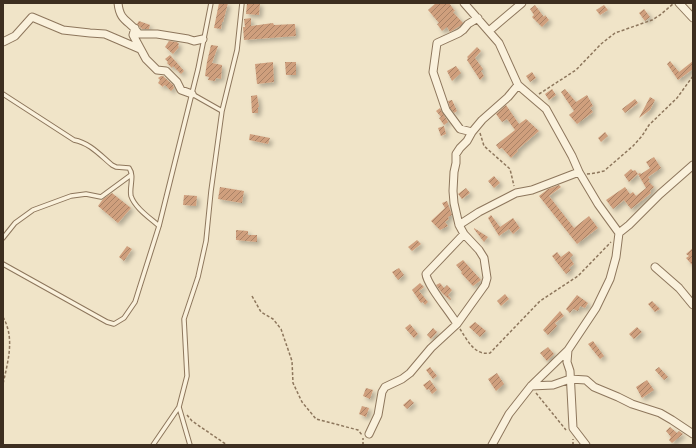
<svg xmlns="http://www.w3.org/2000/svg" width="696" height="448" viewBox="0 0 696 448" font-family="Georgia,serif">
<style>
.building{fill:url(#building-hatch);filter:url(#shadow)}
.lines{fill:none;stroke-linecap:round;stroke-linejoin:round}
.service-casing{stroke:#8d765c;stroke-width:5.5}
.minor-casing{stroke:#8d765c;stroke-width:9}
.path{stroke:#8d765c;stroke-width:1.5;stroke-dasharray:3 2;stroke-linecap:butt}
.service{stroke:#faf1dc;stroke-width:3.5}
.minor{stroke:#faf1dc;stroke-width:7}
</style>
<defs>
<pattern id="building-hatch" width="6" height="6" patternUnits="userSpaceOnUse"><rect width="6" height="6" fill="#cf9f7d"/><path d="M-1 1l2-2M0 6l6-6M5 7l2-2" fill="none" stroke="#a98266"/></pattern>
<filter id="shadow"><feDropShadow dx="3" dy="3" stdDeviation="2" flood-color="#0004"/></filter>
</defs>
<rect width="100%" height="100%" fill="#f0e4c8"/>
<path class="building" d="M219 3H228L223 22H222L221 29 214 28Z
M247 3H260L259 15 246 14Z
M436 3H449L455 11 453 12 463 23 460 26 450 32 447 27 442 31 437 24 439 23 428 10Z
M535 5 544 17 545 15 549 20 542 27 532 17 534 15 530 9Z
M604 5 608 10 600 15 596 10Z
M644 9 650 17 645 21 639 13Z
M251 18V26L273 23 274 25 295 24 296 36 244 40 243 27H245L244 19Z
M139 21 150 25 149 29H142L137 24Z
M169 41 177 42 179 44 178 46 179 47 173 54 165 47Z
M211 45 218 46 212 63 222 65 221 79 216 78 215 81 208 80 209 77 205 76 207 62Z
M477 47 481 51 475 58 483 69 481 71 484 76 480 80 467 60 468 58 467 57Z
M170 55 184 71 181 74 173 66 172 68 167 63 168 62 165 59Z
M670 61 679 72 693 61V69L678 80 667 64Z
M273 62 274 82 257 84 255 64Z
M285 62H296V75H286Z
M456 66 461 73 452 81 447 71Z
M532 72 536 78 530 82 526 76Z
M161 76H163L173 85 174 88 171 91 166 86 164 85 163 87 158 83 160 80 158 78Z
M552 89 556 95 549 100 545 94Z
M565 89 576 102 587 95 593 106 590 108 593 112 577 124 569 115 574 111 561 92Z
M257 95 259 107H258V113H252L251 96Z
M650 97 655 100 650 110 639 118Z
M635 99 638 103 625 113 622 109Z
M452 100 457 111 454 113 450 108 448 101Z
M506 105 519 124 526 119 539 131 517 150 518 151 511 158 502 148 499 149 496 145 515 130 507 119 502 122 496 114Z
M440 108 448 122 444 125 439 118 441 117 436 111Z
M444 126 446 134 441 136 438 128Z
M605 132 608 136 601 142 598 138Z
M250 134 270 138 268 144 249 140Z
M654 157 661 168 648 177 650 180 648 181 654 187 650 191 651 193 631 209 624 200 613 209 606 200 625 187 630 194 633 192 636 196 646 188 638 174 629 182 624 175 631 169 633 171 635 170 638 174 640 173 641 174 650 168 646 162Z
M494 176 500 183 494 188 488 181Z
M559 185 561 187 549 196 574 228 589 216 598 228 577 244 539 196 548 189Z
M220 187 244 191 242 203 218 199Z
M466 188 470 193 462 199 458 194Z
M112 193 131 208 118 223 98 206 103 199Z
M184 195 197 196 196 206 183 205Z
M447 201 452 215 448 217 449 219 445 222 448 226 440 230 431 221 445 208 442 203Z
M491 215 500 227 513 218 520 228 513 234 509 229 499 236 488 218Z
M474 228 488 237 484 242 474 229Z
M236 230 248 231V235H257V242L236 240Z
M417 240 421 244 412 251 408 247Z
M127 246 132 249 124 261 119 257Z
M693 248V266L686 258 689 256 686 254Z
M569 251 573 255 570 258 574 264 569 268 571 270 566 274 552 256 557 252 561 257Z
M463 260 481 280 473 286 461 273 462 272 456 265Z
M399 268 404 275 398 280 392 272Z
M420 283 424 287 419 291 428 302 425 305 423 302 421 303 412 290Z
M440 283 444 288 447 285 452 290 448 295 451 299 450 300 442 293 436 285Z
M505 294 509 299 501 306 497 301Z
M577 295 588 303 585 308 580 306 578 311 573 309 570 313 566 309Z
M652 301 660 309 655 312 648 304Z
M560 311 564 316 555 323 557 326 548 335 543 330Z
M475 322 486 331 480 337 469 327Z
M410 324 418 334 414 338 405 328Z
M637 327 642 332 634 339 629 334Z
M433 328 437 332 431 339 427 335Z
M593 341 604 356 600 359 588 344Z
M548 347 554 354 547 361 540 353Z
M430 367 437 376 433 379 426 370Z
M659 367 668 377 664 380 655 370Z
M497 373 504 384 496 391 488 379Z
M430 380 437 390 432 394 429 389 427 390 423 385Z
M647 380 654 390 642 398 636 387Z
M366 388 373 390 370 399 363 396Z
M410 399 414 403 407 409 403 405Z
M362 406 369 408 366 417 359 414Z
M670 427 677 433 679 431 683 434 672 443 669 440 671 437 666 431Z"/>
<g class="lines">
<defs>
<path id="service" d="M3 94 74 140C90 143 100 155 112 165L116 167 129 168C135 176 129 187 131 196 135 208 150 218 159 226
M222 111 237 50 242 3
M3 238 15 223 33 210 71 196 86 194 101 197 131 175
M3 264 107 322 114 324 124 318 135 302 140 286 159 226 198 69 211 3
M179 407 190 445
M153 445 179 407 187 376 184 319 198 277 206 241 211 191 222 111 192 94"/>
<path id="minor" d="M118 3C120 23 130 20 139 34H157L188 39 194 41 203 39
M464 3 499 43 518 85 546 109 572 156 579 172 598 204 619 233 616 257 610 279 596 308 568 350 567 362 570 371 573 428 586 445
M679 3 693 18
M135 28 133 35 146 59 157 70 166 71 177 82 181 90 192 94
M489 31 522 3
M3 42 15 36 32 17 63 30 90 33 105 34 140 49
M472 132 460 129 446 110 433 72 437 43 459 33 463 30 468 24 478 18
M459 225 479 212 516 193 532 190 579 172
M619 233 629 225 660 194 693 165
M655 267 679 288 693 305
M457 324C450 312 427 285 426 274L464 234
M531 386 553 385 570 379 586 380 594 387 618 397 632 404 660 413 672 420 693 434
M369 434 378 415 382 392 385 387 402 379 410 373 431 348 457 324 485 285 487 278 484 258 479 250 464 234 459 225 454 203 453 191 454 172 456 163V154L460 148 467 141 472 132 482 120 508 97 518 85
M492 445 509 414 531 386 568 350"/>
</defs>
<use href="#service" class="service-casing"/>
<use href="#minor" class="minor-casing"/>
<path class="path" d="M539 94 576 70 601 44 615 33 652 20 660 15 673 4
M480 133 484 146 510 169 514 186
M587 174 596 173 604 171 633 146 642 136 649 125 677 98 693 76
M252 296 261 312 273 319 281 329 292 361 293 383 302 402 316 419 358 430 362 435
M3 317C15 338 8 361 3 384
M460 329C467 340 475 356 490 353L540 301 578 276 611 242
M536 393 566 430
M187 415 192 421 227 445
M363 445V438
M573 445V439"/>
<use href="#service" class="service"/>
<use href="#minor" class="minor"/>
</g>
<rect width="696" height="448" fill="none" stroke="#3d2e20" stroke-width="8"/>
</svg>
